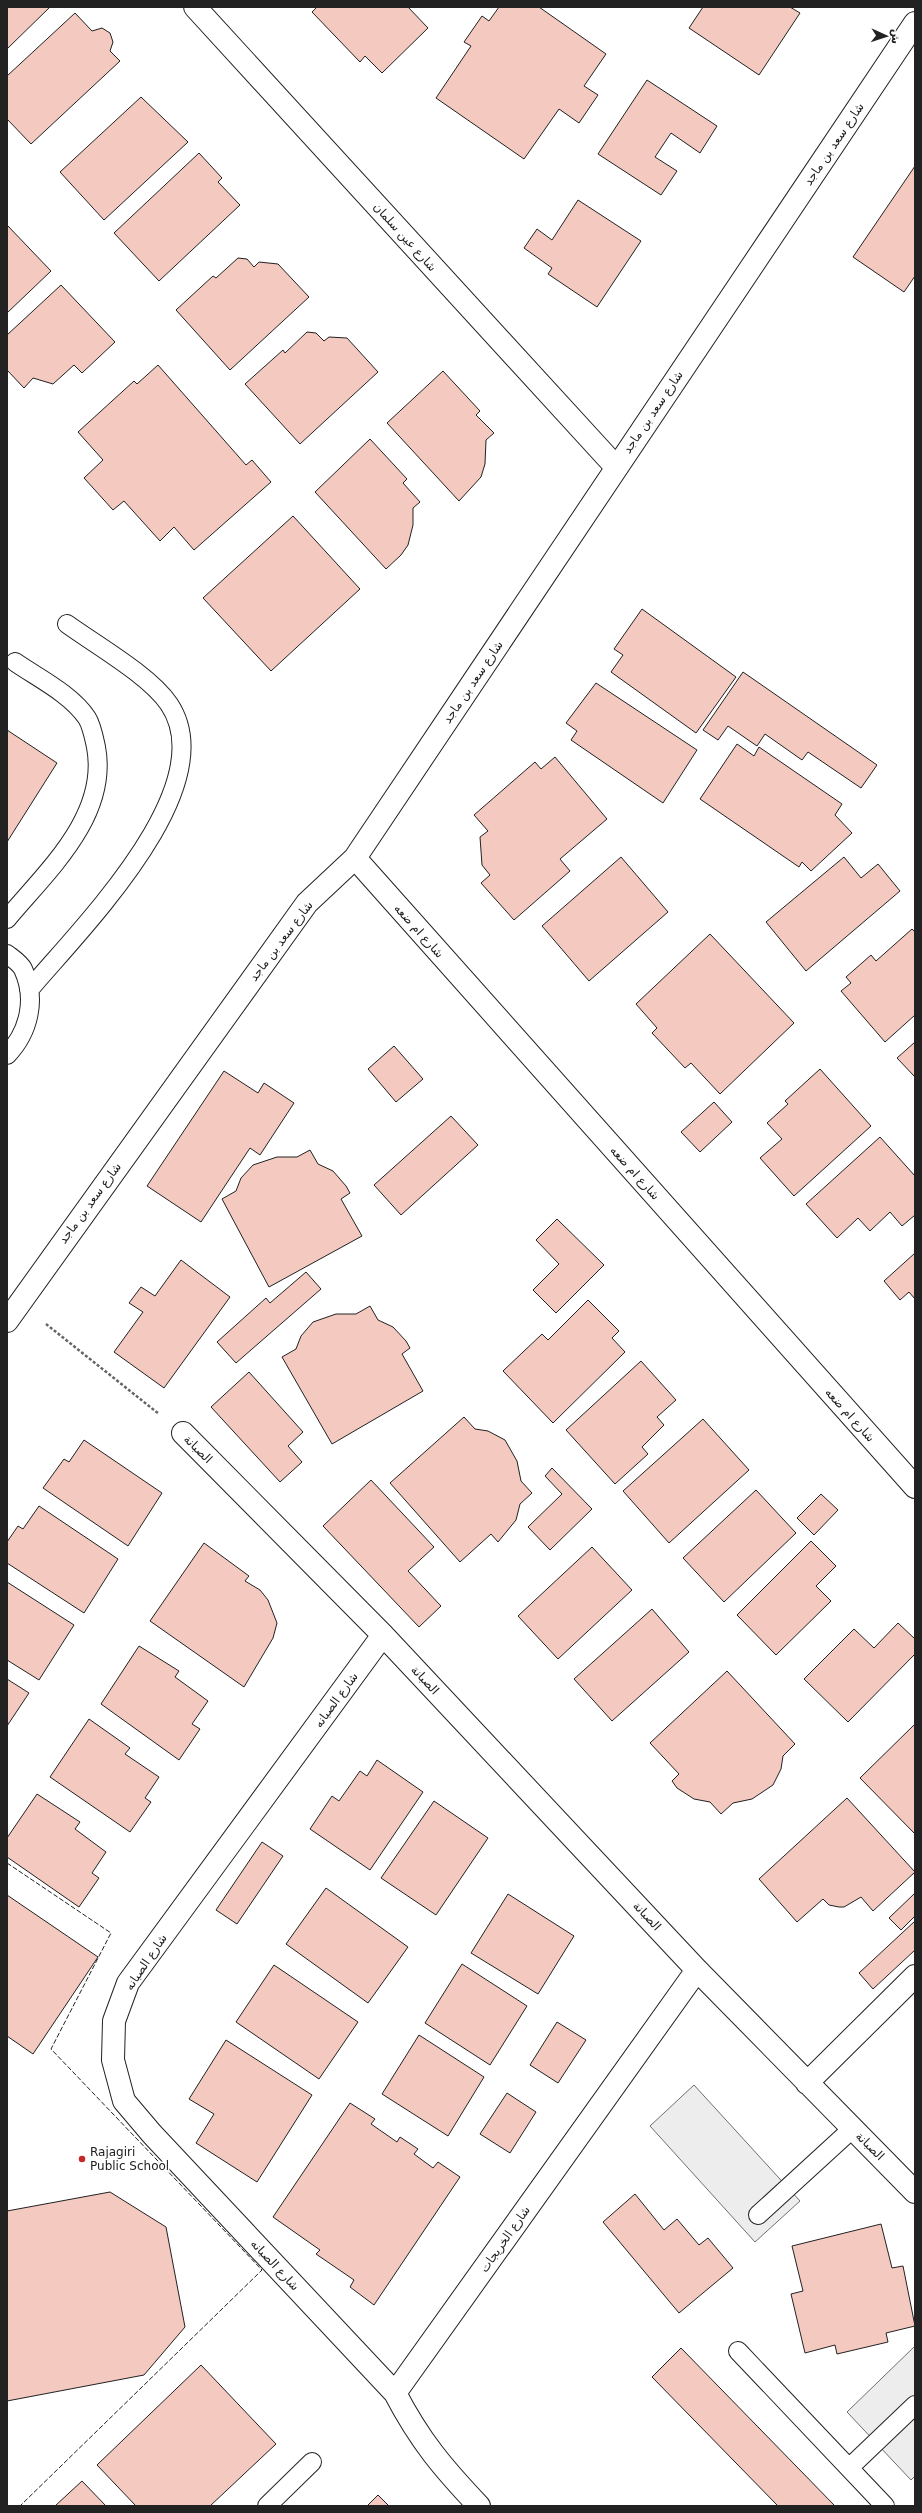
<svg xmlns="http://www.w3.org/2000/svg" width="922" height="2513" viewBox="0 0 922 2513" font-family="'DejaVu Sans',Vazirmatn,sans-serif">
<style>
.parking{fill:#ededed;stroke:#6f6f6f}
.building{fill:#f3c9c0;stroke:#222}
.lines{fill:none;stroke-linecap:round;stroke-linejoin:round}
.lane-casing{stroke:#222;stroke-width:20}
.street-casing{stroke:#222;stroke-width:24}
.path{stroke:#646464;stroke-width:2.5;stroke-dasharray:3 2;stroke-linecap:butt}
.lane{stroke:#fff;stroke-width:18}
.street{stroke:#fff;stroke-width:22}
.fence{stroke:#222;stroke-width:1;stroke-dasharray:5 2;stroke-linecap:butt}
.poi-dot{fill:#c62828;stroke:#fff;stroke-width:1.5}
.labels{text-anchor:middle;stroke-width:3;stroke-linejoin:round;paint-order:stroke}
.street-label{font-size:12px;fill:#222;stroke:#fff}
.poi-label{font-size:12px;fill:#222;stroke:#fff;text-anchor:start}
</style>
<rect width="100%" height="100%" fill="#fff"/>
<path class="parking" d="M694 2085 800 2201 755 2242 650 2126Z
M915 2346V2476L911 2480 847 2412Z"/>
<path class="building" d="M7 7H50L7 49Z
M317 7H408L428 28 382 73 365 56 360 62 312 12Z
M499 7H539L606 54 584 86 598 95 579 123 559 109 524 159 436 98 471 46 464 42 482 16 489 21Z
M703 7H790L800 13 759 75 689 28Z
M75 13 92 31 102 28 110 33 113 42 110 51 120 61 31 144 7 119V76Z
M647 80 717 126 700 153 671 133 655 157 677 171 661 195 598 154Z
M141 97 188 142 104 220 60 172Z
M199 153 222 178 218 182 240 205 159 281 114 233Z
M915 166V276L904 292 853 257Z
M578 200 641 241 597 307 548 274 552 268 524 248 537 229 552 240Z
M7 225 51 271 7 313Z
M238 258 247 259 254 267 259 262 278 264 309 297 230 370 176 310 213 276 216 278Z
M61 285 115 342 82 373 74 365 53 384 33 378 24 388 7 370V335Z
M307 332 316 333 324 341 329 337 347 338 378 372 300 444 245 384 283 350 285 353Z
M158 365 246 465 252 460 271 482 194 550 174 527 160 541 124 501 113 510 84 478 103 460 78 432 134 381 137 384Z
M443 371 480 411 476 415 494 433 486 440 485 464 481 477 459 501 387 423Z
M370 439 407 479 403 483 420 502 413 508V525L408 545 401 555 386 569 315 492Z
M293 516 360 589 271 671 203 598Z
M642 609 736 677 696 733 611 672 623 655 614 649Z
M743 672 877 765 861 788 808 752 802 760 765 734 757 746 728 726 718 740 703 730Z
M596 683 697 750 663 803 571 740 577 731 566 723Z
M7 730 57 763 7 842Z
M737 744 754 756 759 747 842 804 835 815 852 833 811 871 802 862 799 867 700 799Z
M555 757 607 819 560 859 570 871 514 920 481 883 490 875 482 865 480 837 488 831 474 815 535 762 541 769Z
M621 857 668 912 589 981 542 926Z
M844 857 861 878 878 864 900 891 806 971 766 922Z
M912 929 915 932V1015L885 1042 841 991 851 983 846 977 871 955 876 961Z
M710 934 794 1023 720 1094 691 1063 685 1068 652 1033 657 1028 636 1004Z
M915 1042V1077L897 1058Z
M394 1046 423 1079 396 1102 368 1069Z
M820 1069 871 1126 794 1196 760 1158 782 1139 767 1123 788 1104 785 1101Z
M224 1071 258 1093 264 1083 294 1103 260 1155 250 1148 201 1222 147 1186Z
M714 1102 732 1122 700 1152 681 1132Z
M451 1116 478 1145 401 1215 374 1185Z
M880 1137 915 1176V1215L902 1226 890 1212 870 1231 858 1218 837 1238 806 1204Z
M310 1150 318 1164 333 1171 346 1186 350 1193 341 1199 362 1236 269 1287 222 1199 236 1191 241 1178 253 1165 277 1157H297Z
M557 1219 604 1265 556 1313 533 1290 559 1264 536 1240Z
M915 1253V1299L909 1292 900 1300 884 1281Z
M181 1260 230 1297 164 1388 114 1352 143 1312 129 1303 141 1287 155 1296Z
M306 1272 321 1289 236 1363 217 1342 266 1298 270 1303Z
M588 1300 619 1331 612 1338 625 1352 553 1423 503 1371 542 1334 548 1340Z
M370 1306 378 1320 393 1327 406 1341 410 1348 402 1354 423 1391 332 1444 282 1357 296 1349 301 1336 313 1322 336 1314H356Z
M641 1361 676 1400 657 1417 664 1425 642 1447 648 1454 615 1484 566 1430Z
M249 1372 303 1432 288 1446 302 1462 280 1482 211 1407Z
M464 1417 475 1429 488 1431 505 1440 517 1461 521 1481 532 1493 520 1504 516 1520 498 1542 491 1534 460 1562 390 1483Z
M703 1419 749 1470 669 1543 623 1491Z
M84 1440 162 1493 128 1546 43 1488 64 1459 69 1462Z
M552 1468 592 1509 550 1550 528 1527 562 1494 545 1476Z
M371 1480 434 1547 408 1571 441 1606 419 1627 323 1526Z
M756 1490 796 1533 724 1602 683 1558Z
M821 1494 838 1510 814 1535 797 1518Z
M39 1506 118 1559 84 1613 7 1563V1542L18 1526 23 1529Z
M811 1541 836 1566 816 1586 831 1601 776 1655 737 1615Z
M204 1543 249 1576 245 1581 260 1590 268 1600 277 1623 273 1638 244 1687 150 1621Z
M592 1547 632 1590 558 1659 518 1616Z
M7 1582 74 1625 39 1680 7 1660Z
M652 1609 689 1652 612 1721 574 1679Z
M898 1623 915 1639V1654L848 1722 804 1679 854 1629 874 1648Z
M139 1646 179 1671 175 1677 208 1701 192 1724 200 1729 179 1760 101 1704Z
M727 1671 795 1744 783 1756 781 1769 773 1785 752 1799 733 1803 721 1814 710 1802 694 1799 677 1788 672 1781 679 1774 650 1743Z
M7 1679 29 1693 7 1726Z
M89 1719 130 1748 125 1754 159 1777 145 1798 151 1802 130 1832 50 1777Z
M915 1724V1834L860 1778Z
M377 1760 423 1792 370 1870 310 1829 332 1796 339 1801 360 1771 367 1776Z
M37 1794 80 1822 75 1829 106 1852 92 1873 99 1878 79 1907 7 1857V1838Z
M847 1798 915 1872 873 1911 861 1897 844 1907H839L829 1905 823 1899 797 1922 759 1879Z
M434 1801 488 1838 436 1915 381 1878Z
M262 1842 283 1856 237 1924 216 1910Z
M326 1888 408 1947 368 2003 286 1944Z
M915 1893V1916L901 1930 889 1918Z
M508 1894 574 1936 538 1994 471 1953Z
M7 1895 98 1957 33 2054 7 2036Z
M915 1921V1950L873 1989 859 1973Z
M462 1964 527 2006 490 2065 425 2023Z
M274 1965 358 2022 319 2079 236 2022Z
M557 2022 586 2040 558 2083 530 2065Z
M419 2035 484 2077 448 2136 382 2094Z
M226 2040 312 2095 257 2182 196 2143 214 2114 189 2099Z
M507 2093 536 2112 510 2153 480 2134Z
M350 2103 375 2119 371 2124 397 2142 400 2137 418 2149 414 2154 433 2168 438 2162 460 2177 374 2305 350 2287 354 2280 316 2254 320 2250 273 2217Z
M110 2192 166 2227 185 2327 144 2375 7 2401V2211Z
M635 2194 664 2230 677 2219 699 2245 708 2238 733 2268 679 2313 603 2222Z
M881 2224 892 2268 903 2266 915 2326 886 2333 888 2342 837 2354 835 2345 805 2353 791 2294 803 2291 792 2246Z
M681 2348 835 2506H778L652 2377Z
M201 2365 276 2444 210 2506H136L97 2465Z
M82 2481 106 2506H55Z
M378 2495 389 2506H367Z"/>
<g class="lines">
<defs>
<path id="lane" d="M7 919C47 871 109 816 96 747 94 738 92 726 87 718 71 694 38 678 15 662
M7 954C12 958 20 963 23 969 37 999 29 1032 7 1055
M29 990C79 930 225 787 169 704 149 675 96 645 67 624
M758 2215 852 2129
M738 2351 885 2506
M849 2468 915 2405
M267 2506 312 2462"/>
<path id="street" d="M195 7 616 467
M355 858 915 1487
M7 1321 307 903 355 858 915 23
M183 1433 383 1635 697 1970 915 2192
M383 1635 128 1983 114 2021 113 2060 124 2101 152 2134 395 2393C420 2441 443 2468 479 2506
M807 2083 915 1976
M395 2393 697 1970"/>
</defs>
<use href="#lane" class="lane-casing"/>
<use href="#street" class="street-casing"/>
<path class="path" d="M46 1324 159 1414"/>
<use href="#lane" class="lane"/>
<use href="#street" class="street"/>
<path class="fence" d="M7 1863 111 1933 51 2049 262 2270 20 2506"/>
</g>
<circle class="poi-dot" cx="82" cy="2159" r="4"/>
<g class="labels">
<g class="street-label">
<text transform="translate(834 144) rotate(-56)" y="4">شارع سعد بن ماجد</text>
<text transform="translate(405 237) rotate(48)" y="4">شارع عين سلمان</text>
<text transform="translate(653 412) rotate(-56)" y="4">شارع سعد بن ماجد</text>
<text transform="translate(473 682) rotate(-56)" y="4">شارع سعد بن ماجد</text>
<text transform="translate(419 931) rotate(48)" y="4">شارع ام ضعه</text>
<text transform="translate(281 941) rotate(-53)" y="4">شارع سعد بن ماجد</text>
<text transform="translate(635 1173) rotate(48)" y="4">شارع ام ضعه</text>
<text transform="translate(90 1203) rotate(-54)" y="4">شارع سعد بن ماجد</text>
<text transform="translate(850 1415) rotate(48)" y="4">شارع ام ضعه</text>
<text transform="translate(198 1449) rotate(45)" y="4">الصبانة</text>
<text transform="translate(425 1680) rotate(47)" y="4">الصبانة</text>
<text transform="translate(336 1700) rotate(-54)" y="4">شارع الصبانه</text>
<text transform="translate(647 1916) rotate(47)" y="4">الصبانة</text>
<text transform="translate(146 1962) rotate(-56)" y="4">شارع الصبانه</text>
<text transform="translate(870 2146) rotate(45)" y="4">الصبانة</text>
<text transform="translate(505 2239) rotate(-55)" y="4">شارع الخريجات</text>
<text transform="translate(275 2265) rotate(47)" y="4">شارع الصبانه</text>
</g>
<g class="poi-label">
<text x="90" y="2156">Rajagiri<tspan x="90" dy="14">Public School</tspan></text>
</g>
</g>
<rect width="922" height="2513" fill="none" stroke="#222222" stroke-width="16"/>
<g transform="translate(886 36) rotate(93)" stroke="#ffffff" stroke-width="3" paint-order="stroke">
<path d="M0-3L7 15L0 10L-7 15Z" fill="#222222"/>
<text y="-6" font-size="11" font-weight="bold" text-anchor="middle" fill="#222222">ش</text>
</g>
</svg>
